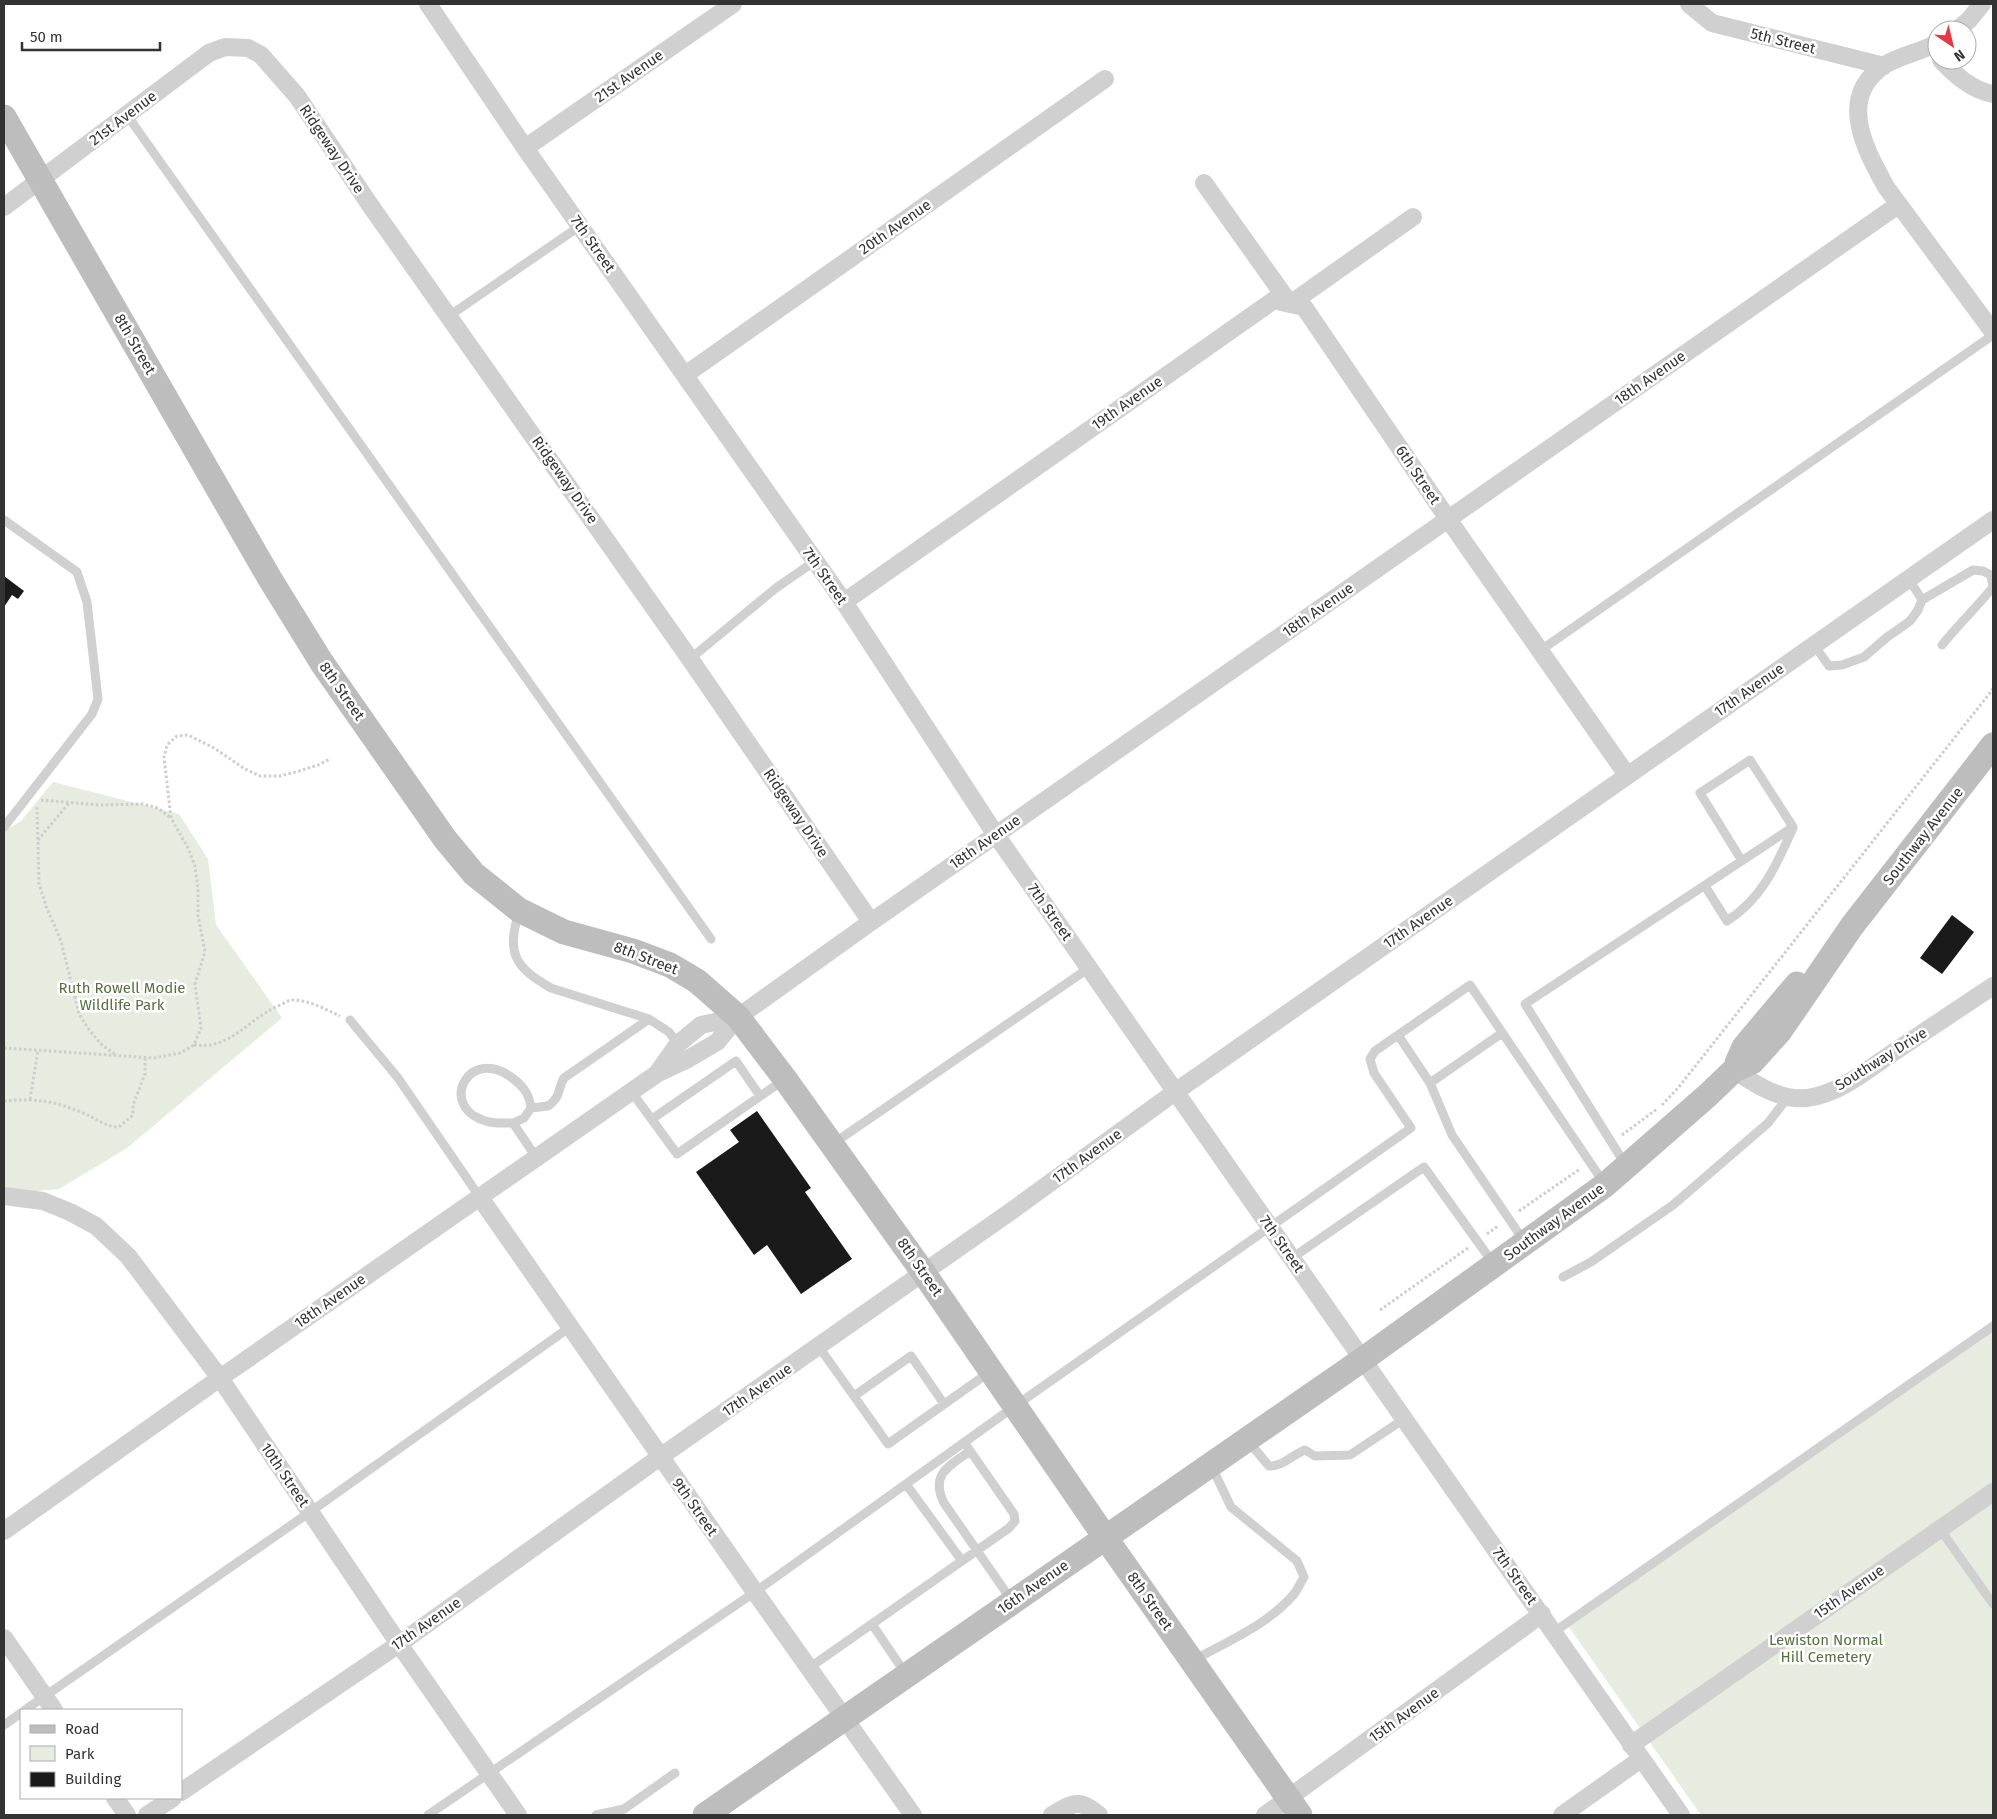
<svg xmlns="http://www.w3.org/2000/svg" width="1997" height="1819" viewBox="0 0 1997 1819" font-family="'Fira Sans',sans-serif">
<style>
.green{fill:#e6ecdf}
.building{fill:#1a1a1a}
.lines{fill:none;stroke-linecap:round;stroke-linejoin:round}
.path{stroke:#cdcdcd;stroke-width:3;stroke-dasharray:2.5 2.5;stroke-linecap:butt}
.lane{stroke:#d0d0d0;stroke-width:9}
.street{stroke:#d0d0d0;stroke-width:18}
.secondary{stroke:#bdbdbd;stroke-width:25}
.labels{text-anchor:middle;stroke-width:5;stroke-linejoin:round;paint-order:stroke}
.street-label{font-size:15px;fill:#333;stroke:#fff}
.park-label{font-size:15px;fill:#56703f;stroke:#fff}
</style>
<rect width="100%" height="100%" fill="#fff"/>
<path class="green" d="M53 782 179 814 208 859 216 925 282 1018 127 1148 59 1189 4 1194V831L21 821Z
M1993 1323V1815H1701L1569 1627Z"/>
<path class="building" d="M4 576 24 591 18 599 12 595 4 607Z
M1952 915 1974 932 1942 974 1920 958Z
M757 1111 811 1188 805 1192 852 1259 801 1294 767 1245 754 1255 696 1172 739 1142 730 1130Z"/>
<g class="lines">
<path class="path" d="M41 800 99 805 143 804 158 808 171 818
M37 807 39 883 46 906 61 941 79 1014 90 1031 102 1045 116 1055
M38 840 69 803
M194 1045C231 1050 248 1019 278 1006 283 1004 288 1000 292 1000 309 1000 325 1009 340 1016
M4 1048 154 1058 180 1053 194 1045 201 1028 195 984 205 952 198 915V890L195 866 188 848 171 818 164 757 167 745 177 736 188 735 214 748 245 769 260 776H280L299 771 318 765 330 759
M30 1099 38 1051
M4 1101C35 1098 55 1101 83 1113 96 1118 105 1127 119 1127L133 1115V1105L145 1074V1058
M1662 1105 1678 1088 1993 689
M1622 1135 1657 1109
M1519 1211 1580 1169
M1487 1234 1498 1226
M1380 1310 1468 1248"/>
<path class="lane" d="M128 114 134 125 711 939
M449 316 580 226
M4 520 77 572 87 602 98 699 92 714 4 827
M1922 600 1973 570 1983 571 1991 575 1993 587C1977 607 1958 625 1942 645
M1814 645 1829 666 1842 665 1864 657 1886 638 1910 621 1918 610 1922 600 1909 579
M1541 650 1993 335
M690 659 776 588 815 561
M1705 886 1727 921C1762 899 1777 864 1793 828
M519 911C507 953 513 966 551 988L649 1019 669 1032 678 1044
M350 1020 398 1078 479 1196
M1398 1035 1430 1083 1502 1033
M1430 1083 1452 1135 1524 1241
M631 1091 677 1154 785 1079
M652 1119 736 1061 760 1096
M513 1123 524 1118 531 1108
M834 1143 1089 968
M536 1157 513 1123C501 1123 491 1124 480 1119 440 1102 470 1047 511 1077 523 1086 529 1093 531 1108L548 1106C562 1096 557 1089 564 1078L649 1019
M1625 1164 1525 1004 1793 827 1750 760 1700 793 1742 861
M1292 1258 1424 1167 1493 1263
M1563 1277 1591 1262 1673 1205 1768 1123 1788 1097
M819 1347 888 1444 991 1371
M854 1396 911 1356 944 1404
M1248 1441 1269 1466C1282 1467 1292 1455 1305 1450L1315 1456 1350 1455 1404 1419
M970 1451C949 1466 930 1474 944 1503L1012 1601
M906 1484 962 1561
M1940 1529 1993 1604
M872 1624 905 1673
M1554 1632 1993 1326
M1194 1660C1228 1641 1269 1624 1294 1594 1298 1589 1301 1582 1304 1577L1297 1561 1231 1507 1212 1467
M809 1668 1009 1528 1015 1521 1014 1514 964 1442
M25 1710 310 1512 570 1327
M4 1725 21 1713
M428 1815 755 1592 1015 1406 1411 1128 1374 1073 1370 1059 1375 1051 1470 985 1604 1183
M596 1815 624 1809 675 1773"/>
<path class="street" d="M428 4 525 148 844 602 996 835 1681 1815
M1689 4 1712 23 1884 66
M1957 30 1969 20 1982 4
M1937 43C1921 52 1898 56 1883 66 1837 98 1865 149 1886 187L1993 332
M1941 60C1956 76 1972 90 1993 94
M525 148 733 4
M1204 183 1290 304 1304 307 1448 519 1627 775
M4 207 209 53 225 47 248 48 261 55 297 96 370 205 690 659 871 922
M685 375 1105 79
M844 602 1274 300 1290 304 1413 217
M1734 1070C1755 1084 1780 1101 1807 1098 1840 1094 1868 1069 1894 1052 1927 1030 1960 1008 1993 986
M658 1072 678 1044 701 1025 738 1017
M4 1196 43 1201 70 1212 96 1226 128 1256 220 1378 399 1644 518 1815
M479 1196 755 1592 913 1815
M4 1531 220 1378 658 1073 688 1059 717 1042 738 1017 871 922 1898 205
M4 1638 54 1710
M1631 1745 1993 1492
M181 1792 399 1644 660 1457 1017 1207 1175 1092 1993 520
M115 1798 127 1815
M147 1815 173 1798
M1052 1815C1073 1803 1079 1797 1099 1815
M1265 1815 1542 1614
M1562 1815 1641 1759"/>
<path class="secondary" d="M4 117 270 579 322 663 445 839 474 874 519 910 564 932 633 951 670 965 697 981 738 1017 785 1079 923 1272 1105 1537 1300 1815
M1737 1063 1744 1047 1797 984
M705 1815 1362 1360 1605 1185 1708 1095 1734 1070 1752 1062 1780 1031 1852 926 1993 745"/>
</g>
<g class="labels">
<g class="street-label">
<text transform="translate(1783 41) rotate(14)" y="5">5th Street</text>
<text transform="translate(629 76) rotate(-35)" y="5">21st Avenue</text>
<text transform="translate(123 118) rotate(-37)" y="5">21st Avenue</text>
<text transform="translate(332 149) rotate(56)" y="5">Ridgeway Drive</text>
<text transform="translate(895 227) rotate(-35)" y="5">20th Avenue</text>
<text transform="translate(593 244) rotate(55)" y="5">7th Street</text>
<text transform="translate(135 344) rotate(60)" y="5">8th Street</text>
<text transform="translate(1650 378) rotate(-35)" y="5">18th Avenue</text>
<text transform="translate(1127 403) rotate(-35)" y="5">19th Avenue</text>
<text transform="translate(1418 475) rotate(56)" y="5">6th Street</text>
<text transform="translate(565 480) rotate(55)" y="5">Ridgeway Drive</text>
<text transform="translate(825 576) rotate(55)" y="5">7th Street</text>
<text transform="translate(1318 610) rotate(-35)" y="5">18th Avenue</text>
<text transform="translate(1749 690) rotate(-35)" y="5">17th Avenue</text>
<text transform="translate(342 691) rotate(55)" y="5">8th Street</text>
<text transform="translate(796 813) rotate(56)" y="5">Ridgeway Drive</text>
<text transform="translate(1923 836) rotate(-52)" y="5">Southway Avenue</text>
<text transform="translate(985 842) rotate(-35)" y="5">18th Avenue</text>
<text transform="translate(1050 912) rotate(55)" y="5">7th Street</text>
<text transform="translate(1418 922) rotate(-35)" y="5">17th Avenue</text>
<text transform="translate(646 958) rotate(21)" y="5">8th Street</text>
<text transform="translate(1881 1059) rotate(-32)" y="5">Southway Drive</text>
<text transform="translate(1087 1156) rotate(-36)" y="5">17th Avenue</text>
<text transform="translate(1554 1222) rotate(-36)" y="5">Southway Avenue</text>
<text transform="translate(1282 1244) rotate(55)" y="5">7th Street</text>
<text transform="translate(920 1267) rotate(55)" y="5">8th Street</text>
<text transform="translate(330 1301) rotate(-35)" y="5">18th Avenue</text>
<text transform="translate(757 1390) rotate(-35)" y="5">17th Avenue</text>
<text transform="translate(285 1475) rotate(56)" y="5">10th Street</text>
<text transform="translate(695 1507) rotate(55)" y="5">9th Street</text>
<text transform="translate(1515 1576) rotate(55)" y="5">7th Street</text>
<text transform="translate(1033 1587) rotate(-35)" y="5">16th Avenue</text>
<text transform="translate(1849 1592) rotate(-35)" y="5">15th Avenue</text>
<text transform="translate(1150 1601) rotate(55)" y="5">8th Street</text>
<text transform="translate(426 1624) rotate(-35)" y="5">17th Avenue</text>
<text transform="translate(1404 1715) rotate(-36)" y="5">15th Avenue</text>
</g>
<g class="park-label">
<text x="122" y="993">Ruth Rowell Modie<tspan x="122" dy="17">Wildlife Park</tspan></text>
<text x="1826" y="1645">Lewiston Normal<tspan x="1826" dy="17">Hill Cemetery</tspan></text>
</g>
</g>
<rect width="1997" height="1819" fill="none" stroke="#333333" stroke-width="10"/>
<rect x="20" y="1709" width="162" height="90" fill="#ffffff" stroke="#adadad"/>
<rect x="30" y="1725" width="25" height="8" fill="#bdbdbd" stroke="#adadad"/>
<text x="65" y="1734" font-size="15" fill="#333333">Road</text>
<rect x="30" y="1746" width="25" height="15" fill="#e6ecdf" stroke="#adadad"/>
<text x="65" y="1759" font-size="15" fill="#333333">Park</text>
<rect x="30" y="1772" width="25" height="15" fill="#1a1a1a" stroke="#adadad"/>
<text x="65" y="1784" font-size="15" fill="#333333">Building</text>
<g transform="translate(1952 45) rotate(145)"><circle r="24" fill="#ffffff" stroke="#adadad"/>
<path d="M0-4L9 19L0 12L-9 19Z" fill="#e63946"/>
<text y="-8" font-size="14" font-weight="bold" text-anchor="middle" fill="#333333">N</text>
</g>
<path d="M22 42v8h138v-8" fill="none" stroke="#333333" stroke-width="2.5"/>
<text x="30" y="42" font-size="15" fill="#333333" stroke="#ffffff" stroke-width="4" paint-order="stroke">50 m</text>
</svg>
